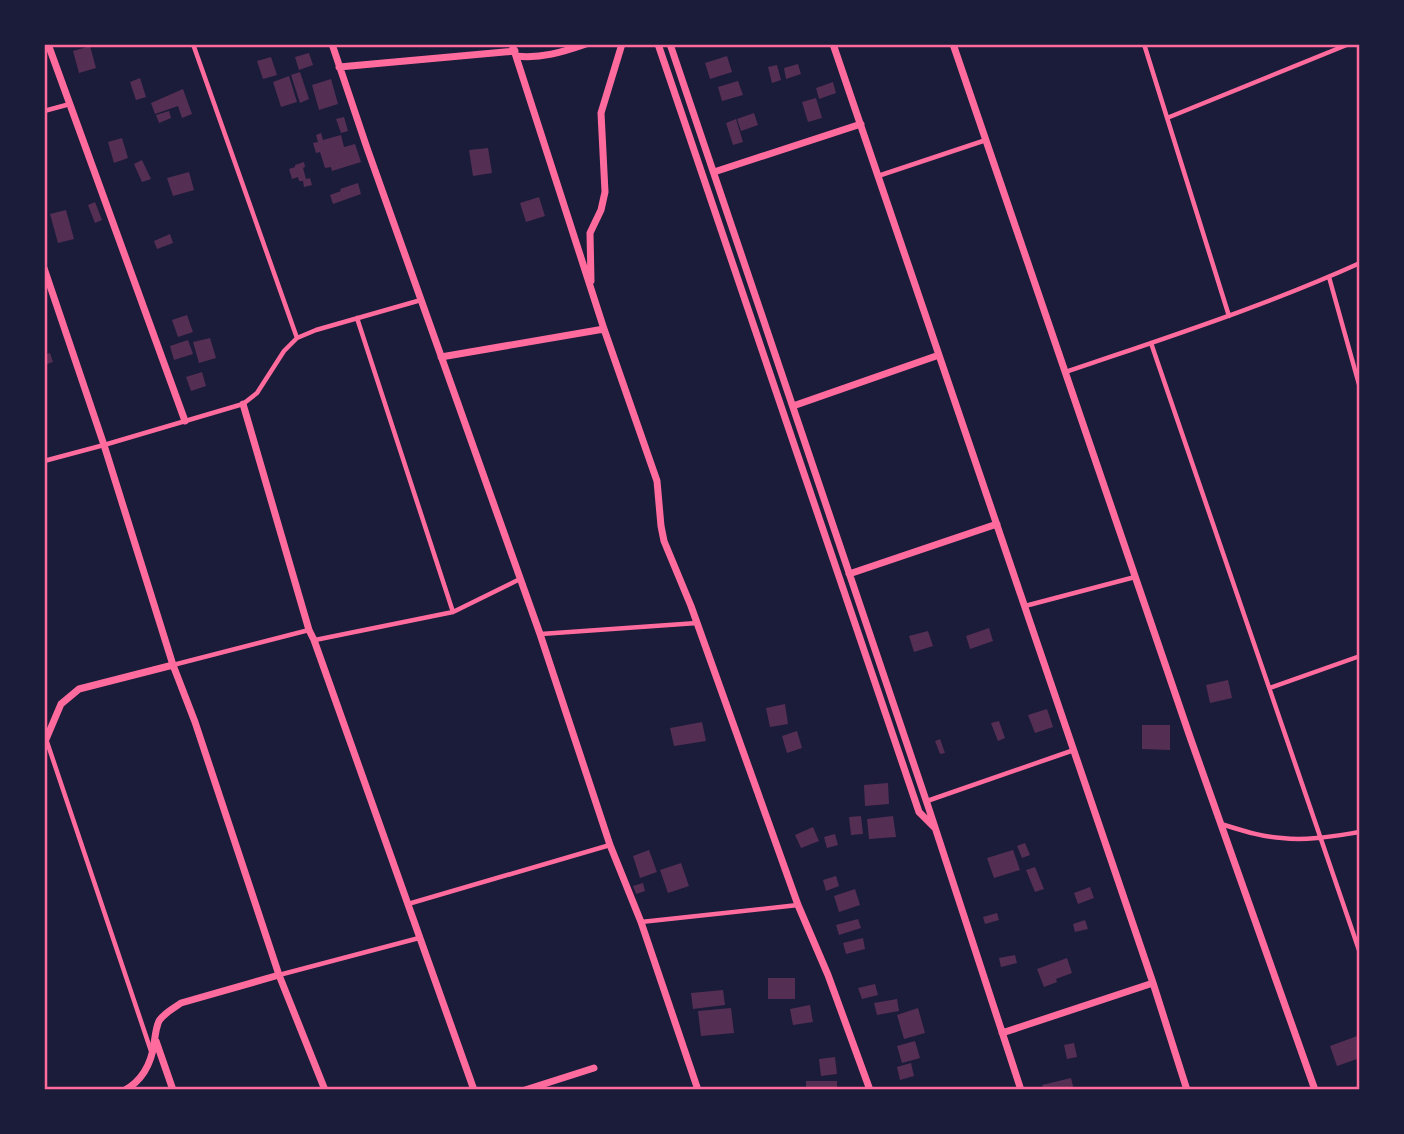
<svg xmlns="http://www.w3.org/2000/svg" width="1404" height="1134" viewBox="0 0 1404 1134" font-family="'Titillium Web',sans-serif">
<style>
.building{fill:#542f53}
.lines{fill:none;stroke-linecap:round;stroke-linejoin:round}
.service{stroke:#ff6b9d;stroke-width:4.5}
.minor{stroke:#ff6b9d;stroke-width:7}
.neatline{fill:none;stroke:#ff6b9d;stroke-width:2.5}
</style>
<rect width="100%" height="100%" fill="#1b1b3a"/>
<path class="building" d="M90 46 96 68 79 73 73 51Z
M309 53 313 65 299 70 295 57Z
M727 56 732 72 710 79 705 63Z
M271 57 277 75 263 79 257 61Z
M798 64 801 74 786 79 784 68Z
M777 65 781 80 772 83 768 67Z
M300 72 309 99 300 103 291 75Z
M289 76 297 102 281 107 273 82Z
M140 78 146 97 136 100 130 82Z
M331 79 338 104 319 110 312 85Z
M738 81 743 95 722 101 718 87Z
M833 82 836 93 819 99 816 88Z
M183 89 192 114 182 118 178 106 155 114 151 103Z
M816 98 822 118 808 122 802 102Z
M169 111 171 118 159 123 156 115Z
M754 113 758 125 741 131 737 119Z
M344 117 348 131 341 133 336 119Z
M736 119 743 142 733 145 726 123Z
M321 133 323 140 341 135 344 147 355 144 361 162 332 171 331 167 325 168 320 152 316 153 313 143 318 142 316 135Z
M122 138 128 158 114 163 108 142Z
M488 148 492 173 473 176 469 150Z
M142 160 151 179 142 182 134 164Z
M304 162 305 167 303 168 306 179 310 178 312 185 304 187 303 181H299L298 177 292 179 289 169 295 167V165Z
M189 172 194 190 173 196 167 178Z
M358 183 361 194 333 204 330 195 341 191 340 189Z
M539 197 545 216 526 222 520 203Z
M95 202 102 220 95 223 88 205Z
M66 210 74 239 58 243 50 214Z
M170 234 173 243 157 249 154 241Z
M187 315 193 332 178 337 172 320Z
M210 338 216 358 199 363 193 342Z
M188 340 193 354 174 360 170 346Z
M50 353 53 362 44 365V355Z
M202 372 206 386 191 391 186 377Z
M989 628 993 641 970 649 966 636Z
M928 631 933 646 914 652 909 636Z
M1228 680 1232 698 1210 703 1206 685Z
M785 704 788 724 770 727 766 708Z
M1047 709 1053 727 1035 733 1028 715Z
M999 721 1005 738 998 741 991 723Z
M702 722 706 741 674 746 670 728Z
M1142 725H1170V750L1142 749Z
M797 731 802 748 787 753 782 736Z
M940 739 945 753 940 754 935 741Z
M888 783 889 804 865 806 864 785Z
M861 816 863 834 851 835 849 817Z
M893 816 896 837 869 839 867 819Z
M813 827 819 841 801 848 795 835Z
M835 834 838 845 827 848 824 837Z
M1025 843 1030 855 1022 858 1017 846Z
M649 850 657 872 640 878 633 856Z
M1013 850 1020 870 994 878 987 858Z
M681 863 689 886 668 893 660 870Z
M1035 867 1044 889 1035 892 1026 870Z
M836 876 839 886 826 891 823 880Z
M643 883 645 891 636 894 633 886Z
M1090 887 1094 898 1078 904 1074 893Z
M855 889 860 905 839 912 834 896Z
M997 913 999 920 985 924 983 917Z
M858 919 861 928 839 935 836 925Z
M1085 920 1088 929 1075 932 1073 924Z
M863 938 865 949 846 954 843 943Z
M1015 955 1017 963 1001 967 999 958Z
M1067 958 1072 973 1056 979 1057 982 1044 987 1037 969Z
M768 978H795V999H768Z
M875 984 878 995 862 999 858 988Z
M723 990 725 1005 693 1009 691 993Z
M897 999 899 1011 877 1015 874 1003Z
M810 1005 813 1022 793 1025 790 1009Z
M731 1008 734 1033 701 1036 698 1011Z
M918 1008 925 1033 904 1039 897 1015Z
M1360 1035V1058L1337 1066 1330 1046Z
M915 1041 920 1058 902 1063 897 1046Z
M1074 1043 1077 1057 1067 1059 1064 1045Z
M835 1057 837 1074 821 1076 819 1059Z
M911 1063 914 1076 900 1080 897 1067Z
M1071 1078 1074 1090H1044L1042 1085Z
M806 1081H837V1090H806Z"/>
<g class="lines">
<path class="service" d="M193 44 297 338
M1144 44 1229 316
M44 111 70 104
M1167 118 1349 44
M878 176 986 140
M1329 277 1360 388
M357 318 453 612
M1151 343 1360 953
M1066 372C1165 338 1265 306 1360 263
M44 461 104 445 243 404 257 393 284 351 297 338 316 330 421 300
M1025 606 1135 577
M541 634 697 623
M315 640 453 612 520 579
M173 665 309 630
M1270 688 1360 656
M44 733 151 1051
M927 801 1074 750
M1221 824C1241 830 1261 837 1282 838 1308 841 1334 836 1360 832
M408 904 610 845
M641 922 798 905
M279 975 419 938"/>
<path class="minor" d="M48 44 185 421
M332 44 367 148 540 634 610 845 641 922 698 1090
M512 44 604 329 657 481 661 526 664 541 691 606 798 905 828 975 870 1090
M658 44 919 812 934 827
M670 44 929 809 1021 1090
M833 44 1153 983 1187 1090
M953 44 1190 737 1315 1090
M516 56C540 59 563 52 586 44
M339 67 515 51
M714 172 861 124
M44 268 104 445 173 665 195 722 279 975 325 1090
M591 281 590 233 601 210 605 192 601 113 622 44
M441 357 604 329
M243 404 309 630 314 640 474 1090
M793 406 939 355
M849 574 997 524
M44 744 61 704 79 689 173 665
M1002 1033 1153 983
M156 1041 173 1090
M125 1090C143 1080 151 1064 154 1044 155 1037 156 1027 159 1021 164 1013 174 1008 181 1003L279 975
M525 1090 594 1068"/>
</g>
<rect width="1404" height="1134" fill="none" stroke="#1b1b3a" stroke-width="91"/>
<rect x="46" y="46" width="1312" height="1042" class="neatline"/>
</svg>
